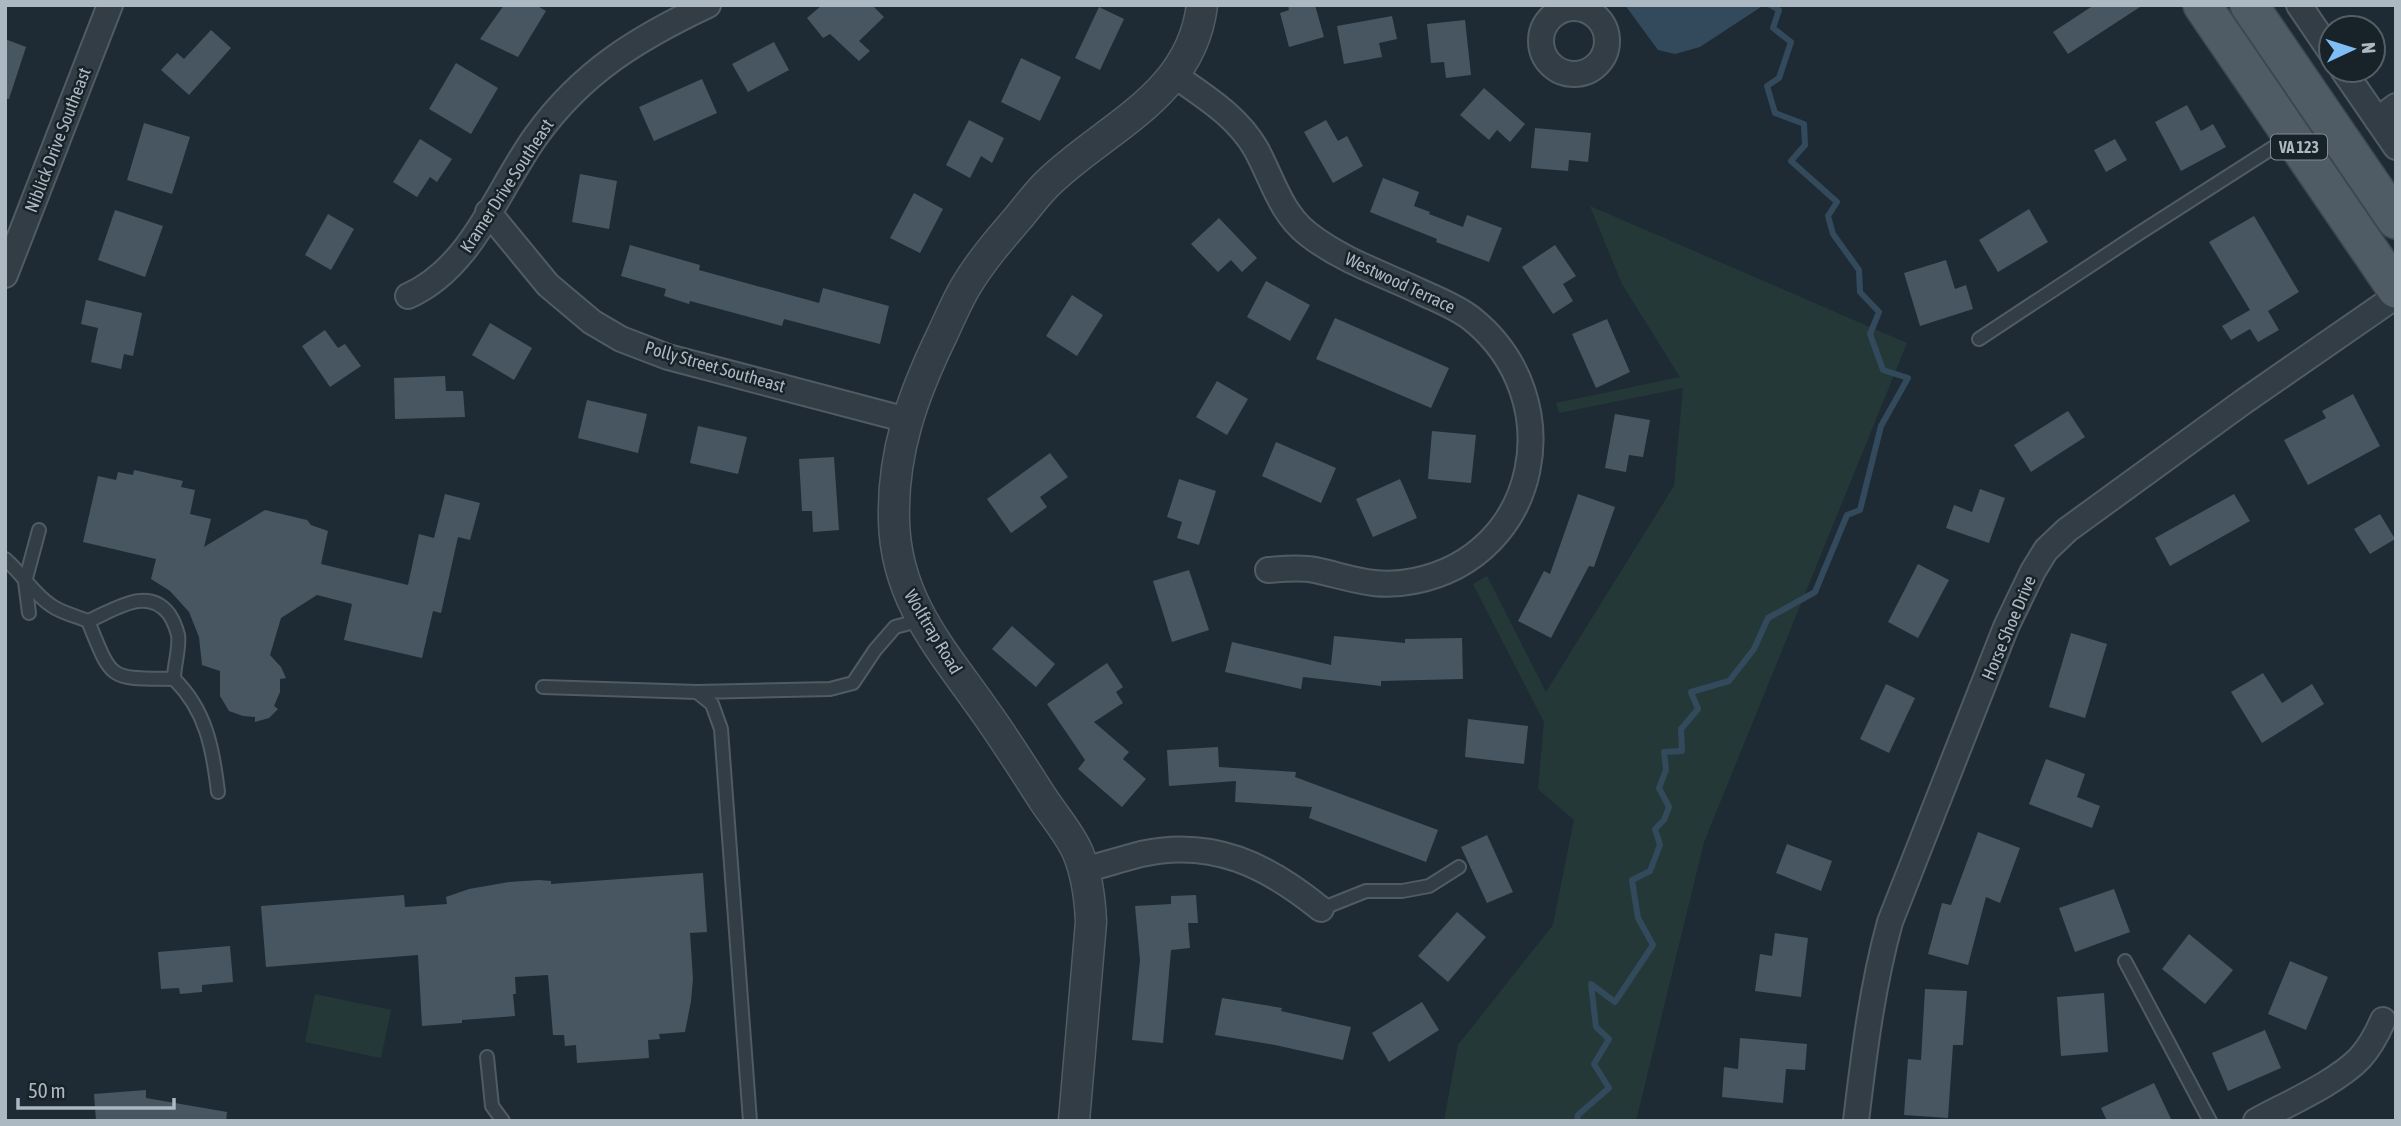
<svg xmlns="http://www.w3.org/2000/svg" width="2401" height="1126" viewBox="0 0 2401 1126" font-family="'Asap Condensed',sans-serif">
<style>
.green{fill:#243937}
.water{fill:#324a5c}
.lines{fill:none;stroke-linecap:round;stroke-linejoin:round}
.stream{stroke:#324a5c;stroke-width:6}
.building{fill:#475660}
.service-casing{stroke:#505b63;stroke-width:16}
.minor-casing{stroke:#505b63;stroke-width:28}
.tertiary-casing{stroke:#505b63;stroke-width:33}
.primary-casing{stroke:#3c464e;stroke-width:40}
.service{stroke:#323d45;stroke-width:12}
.minor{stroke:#323d45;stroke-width:24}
.tertiary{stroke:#323d45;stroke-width:30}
.primary{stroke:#505c65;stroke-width:37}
.labels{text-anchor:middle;stroke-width:5;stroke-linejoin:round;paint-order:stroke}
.shield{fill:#182229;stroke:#808b94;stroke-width:2}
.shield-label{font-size:16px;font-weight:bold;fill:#acb8c2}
.street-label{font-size:18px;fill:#acb8c2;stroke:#182229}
</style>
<rect width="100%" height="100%" fill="#1f2b34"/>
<path class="green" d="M1590 206 1907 343 1704 842 1636 1121H1444L1458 1045 1553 925 1574 820 1538 789 1544 722 1473 584 1487 576 1546 692 1674 486 1683 388 1559 413 1556 403 1680 377 1622 284Z
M315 994 391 1010 381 1058 305 1042Z"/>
<path class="water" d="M1625 5H1764L1700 47 1675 54 1658 50Z"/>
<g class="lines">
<path class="stream" d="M1577 1121 1578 1115 1609 1088 1594 1064 1609 1039 1596 1027 1591 984 1615 1002 1653 945 1638 918 1632 880 1650 871 1660 845 1655 829 1664 820 1669 807 1659 788 1666 770 1664 752 1682 751 1681 729 1698 709 1691 692 1729 681 1754 649 1768 618 1815 592 1847 515 1860 510 1881 426 1908 378 1883 370 1870 334 1879 312 1860 292 1859 270 1833 234 1828 216 1837 202 1791 161 1805 145 1804 124 1775 113 1767 86 1779 78 1791 42 1773 28 1779 10 1770 5"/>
</g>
<path class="building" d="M504 5H536L546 11 518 57 480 39Z
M822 5H872L884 17 859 41 870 51 859 61 830 34 823 38 807 18Z
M1288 5H1315L1324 37 1289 47 1280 13 1289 10Z
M2094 5H2143L2068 54 2053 32Z
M1099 7 1124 19 1100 70 1075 58Z
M1392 16 1397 39 1379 43 1382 57 1344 64 1337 26Z
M1465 20 1471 75 1446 78 1444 62 1431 63 1427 24Z
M211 30 231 48 189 95 161 70 177 53 184 59Z
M5 39 26 47 9 99H5Z
M774 42 789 70 748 92 732 64Z
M1021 58 1061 77 1040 121 1001 102Z
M456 63 498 88 471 134 429 109Z
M702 79 717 113 654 141 639 107Z
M1484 88 1525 124 1510 142 1497 130 1489 140 1460 115Z
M2187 105 2201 131 2213 124 2226 147 2181 171 2155 122Z
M969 120 1004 138 992 163 981 156 970 178 946 165Z
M1326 120 1338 141 1347 136 1363 166 1333 183 1304 132Z
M144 123 190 137 172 194 127 180Z
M1535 128 1591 133 1588 162 1569 160 1568 171 1531 168Z
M420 139 452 159 437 182 430 177 417 197 393 182Z
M2115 139 2127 160 2106 172 2094 150Z
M580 174 617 181 609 229 572 222Z
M1383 178 1419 192 1414 206 1430 212 1429 214 1463 227 1467 215 1502 228 1489 262 1436 242 1437 239 1370 212Z
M914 193 943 209 920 253 890 238Z
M2029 209 2048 242 1998 272 1979 240Z
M115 210 163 226 145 277 98 260Z
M328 214 354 229 331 270 305 255Z
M2254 216 2299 292 2268 311 2279 330 2258 342 2250 329 2231 340 2222 326 2250 310 2209 242Z
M1219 218 1257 258 1242 272 1231 260 1218 272 1191 244Z
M630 245 700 265 699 270 819 303 823 288 889 306 880 344 784 319 782 326 690 301 689 304 664 296 666 289 621 276Z
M1555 245 1576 276 1563 284 1573 301 1553 314 1522 267Z
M1946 260 1955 289 1966 285 1973 309 1920 326 1904 273Z
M1266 281 1310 305 1290 341 1247 317Z
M1072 295 1103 315 1077 356 1046 336Z
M86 300 142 313 133 356 124 354 121 369 91 362 98 328 81 324Z
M1335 318 1449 368 1431 408 1316 359Z
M1607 319 1630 372 1596 388 1572 334Z
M490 323 532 348 514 380 472 355Z
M325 330 338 348 345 344 361 366 330 387 302 346Z
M445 376 446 391H463L465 417 395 419 394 378Z
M1217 381 1248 399 1227 435 1196 417Z
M2353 394 2380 446 2308 485 2284 440 2326 418 2322 411Z
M587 400 647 414 638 453 578 438Z
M2068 411 2085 437 2031 472 2014 445Z
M1615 414 1650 420 1643 457 1629 455 1626 472 1605 468Z
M698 426 747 437 738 474 690 463Z
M1432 431 1476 435 1471 483 1428 479Z
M1276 442 1336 468 1321 503 1262 476Z
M1050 453 1068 477 1040 497 1047 507 1011 533 987 499Z
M834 457 839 530 813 532 812 511H802L799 459Z
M134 470 183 481 181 487 195 490 190 514 211 519 204 547 265 510 307 520 311 525 328 531 321 564 408 585 419 534 434 538 445 494 480 503 470 540 458 537 441 613 433 611 422 658 344 640 352 604 317 595 281 618 270 655 281 667 286 678 280 679V692L274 706 278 709 269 718 255 722V717L243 716 229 711 220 696V671L202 665 199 637 189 612 170 591 151 579 156 559 83 542 98 476 116 480 118 472 133 475Z
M1179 479 1216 491 1199 545 1177 538 1182 522 1167 517Z
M1400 479 1417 518 1373 537 1356 499Z
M1980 489 2005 498 1989 543 1946 528 1954 505 1972 512Z
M1578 494 1615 507 1594 567 1589 566 1551 638 1518 621 1544 571 1550 574Z
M2234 494 2250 521 2170 566 2155 538Z
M2380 514 2395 539 2370 554 2354 529Z
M1918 564 1949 580 1918 638 1888 622Z
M1189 570 1209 630 1172 642 1153 581Z
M1012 626 1055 664 1036 687 992 649Z
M2071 633 2107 644 2085 718 2049 707Z
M1334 636 1405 643V639L1462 638 1463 679 1381 681V686L1303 677 1301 689 1225 672 1232 642 1331 665Z
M1107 663 1123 687 1116 692 1123 703 1094 722 1129 752 1123 759 1146 779 1122 807 1078 769 1085 760 1047 704Z
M2263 673 2282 703 2312 684 2324 704 2262 743 2231 692Z
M1886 684 1915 698 1889 753 1860 739Z
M1468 719 1528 726 1524 764 1465 757Z
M1218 747 1219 767 1296 772 1295 777 1438 830 1426 862 1309 818 1312 807 1235 802 1236 781 1169 786 1167 750Z
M2046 759 2085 774 2077 797 2100 806 2092 828 2029 804Z
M1978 832 2020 848 2000 903 1986 897 1968 965 1928 954 1942 903 1951 905Z
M1487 835 1513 892 1487 903 1461 847Z
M1787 844 1832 861 1821 891 1776 873Z
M703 873 707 932 690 933 693 979 691 1001 685 1032 659 1034 660 1039 648 1040 649 1058 577 1063 576 1045 565 1046 564 1035H553L548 975 515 977 516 994H513L515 1016 462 1020V1023L422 1026 418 955 266 967 261 906 404 895 405 907 447 904 446 897 469 889 509 882 539 880 551 881V884Z
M2114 889 2130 932 2075 952 2059 908Z
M1196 895 1198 923H1188L1190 948 1171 950 1163 1043 1132 1040 1140 960 1135 906 1171 904V896Z
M1457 912 1486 937 1448 982 1418 956Z
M1775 933 1808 938 1801 997 1755 991 1760 954 1772 956Z
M2189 934 2233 970 2205 1004 2162 969Z
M230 946 233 982 202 985V992L180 994 179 988 161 989 158 952Z
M2290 961 2328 977 2306 1030 2268 1014Z
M1925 989 1967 991 1963 1045H1953L1948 1118 1904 1115 1908 1059 1921 1060Z
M2104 993 2108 1052 2061 1056 2057 997Z
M1222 998 1282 1008 1281 1011 1351 1027 1343 1060 1275 1045 1215 1035Z
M1422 1002 1439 1030 1389 1062 1372 1033Z
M2265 1030 2281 1068 2228 1091 2212 1053Z
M1740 1038 1807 1044 1805 1070 1786 1069 1783 1103 1722 1097 1724 1067 1738 1069Z
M2154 1083 2172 1121H2107L2101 1108Z
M146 1090V1098L227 1112 226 1121H96L94 1094Z"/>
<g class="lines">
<defs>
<path id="service" d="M1979 339 2138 234 2288 138
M5 559C22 573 33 594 52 606 62 613 76 616 88 621 113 682 108 678 174 679 206 710 213 749 218 792
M29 613 25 582 39 530
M88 621C113 611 147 585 169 614 173 620 176 627 178 635 180 648 174 665 174 679
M543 687 697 692 712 704 721 729 750 1121
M697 692 830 689 853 683 875 650 895 627 921 620
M1321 909 1366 891H1402L1429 886 1459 867
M2125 961 2210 1121
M487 1057 492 1106 503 1121"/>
<path id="minor" d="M2299 5 2331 52
M1541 41a33 33 0 1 1 66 0a33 33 0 1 1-66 0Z
M2343 70 2396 147
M1174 75C1205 97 1237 116 1256 149 1272 178 1280 212 1308 234 1341 260 1383 274 1421 292 1438 300 1457 307 1472 319 1570 398 1541 556 1414 581 1375 589 1352 578 1315 570 1300 567 1283 569 1268 570
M2377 120 2396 106
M488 212 548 285 592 322 621 339 668 357 907 420
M5 275 110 5
M408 296C472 268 497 190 536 136 582 72 638 38 708 5
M1084 870C1103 865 1122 859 1141 854 1212 838 1267 865 1321 909
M1856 1121C1864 1054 1872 987 1890 922L2006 627 2033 571 2046 550 2067 530 2243 402 2396 296
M2256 1121C2287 1104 2336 1083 2360 1058 2370 1047 2377 1034 2383 1020"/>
<path id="tertiary" d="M1074 1121 1091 922C1090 898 1087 875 1078 853 1070 834 1054 816 1043 799 1025 771 1008 744 989 717 945 653 896 603 894 521 892 452 913 395 942 335 950 318 957 301 966 286 981 261 1000 239 1019 217 1028 206 1037 194 1047 184 1105 127 1191 97 1202 5"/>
<path id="primary" d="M2202 5 2396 289
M2249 5 2396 220"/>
</defs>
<use href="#service" class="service-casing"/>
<use href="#minor" class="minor-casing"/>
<use href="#tertiary" class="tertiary-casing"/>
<use href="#primary" class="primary-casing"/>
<use href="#service" class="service"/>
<use href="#minor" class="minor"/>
<use href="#tertiary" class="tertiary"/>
<use href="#primary" class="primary"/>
</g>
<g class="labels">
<rect class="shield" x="2271" y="134.5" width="56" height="25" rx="5"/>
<g class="shield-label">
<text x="2299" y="153">VA 123</text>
</g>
<g class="street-label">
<text transform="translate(58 140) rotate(-69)" y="6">Niblick Drive Southeast</text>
<text transform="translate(507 186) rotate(-57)" y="6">Kramer Drive Southeast</text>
<text transform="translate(1400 283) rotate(25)" y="6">Westwood Terrace</text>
<text transform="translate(715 367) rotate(16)" y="6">Polly Street Southeast</text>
<text transform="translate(2009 628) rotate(-67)" y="6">Horse Shoe Drive</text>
<text transform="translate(933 632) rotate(59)" y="6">Wolftrap Road</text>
</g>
</g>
<rect width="2401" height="1126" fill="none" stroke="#acb8c2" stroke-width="14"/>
<g transform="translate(2352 49) rotate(86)"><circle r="33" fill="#182229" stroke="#535e66" stroke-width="2"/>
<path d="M0-5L12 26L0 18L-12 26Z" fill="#7ebdf5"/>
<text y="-10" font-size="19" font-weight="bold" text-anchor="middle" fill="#acb8c2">N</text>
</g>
<path d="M18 1098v10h156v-10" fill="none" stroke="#acb8c2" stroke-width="3.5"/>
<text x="28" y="1098" font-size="21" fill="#acb8c2" stroke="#182229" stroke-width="5" paint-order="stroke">50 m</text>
</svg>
